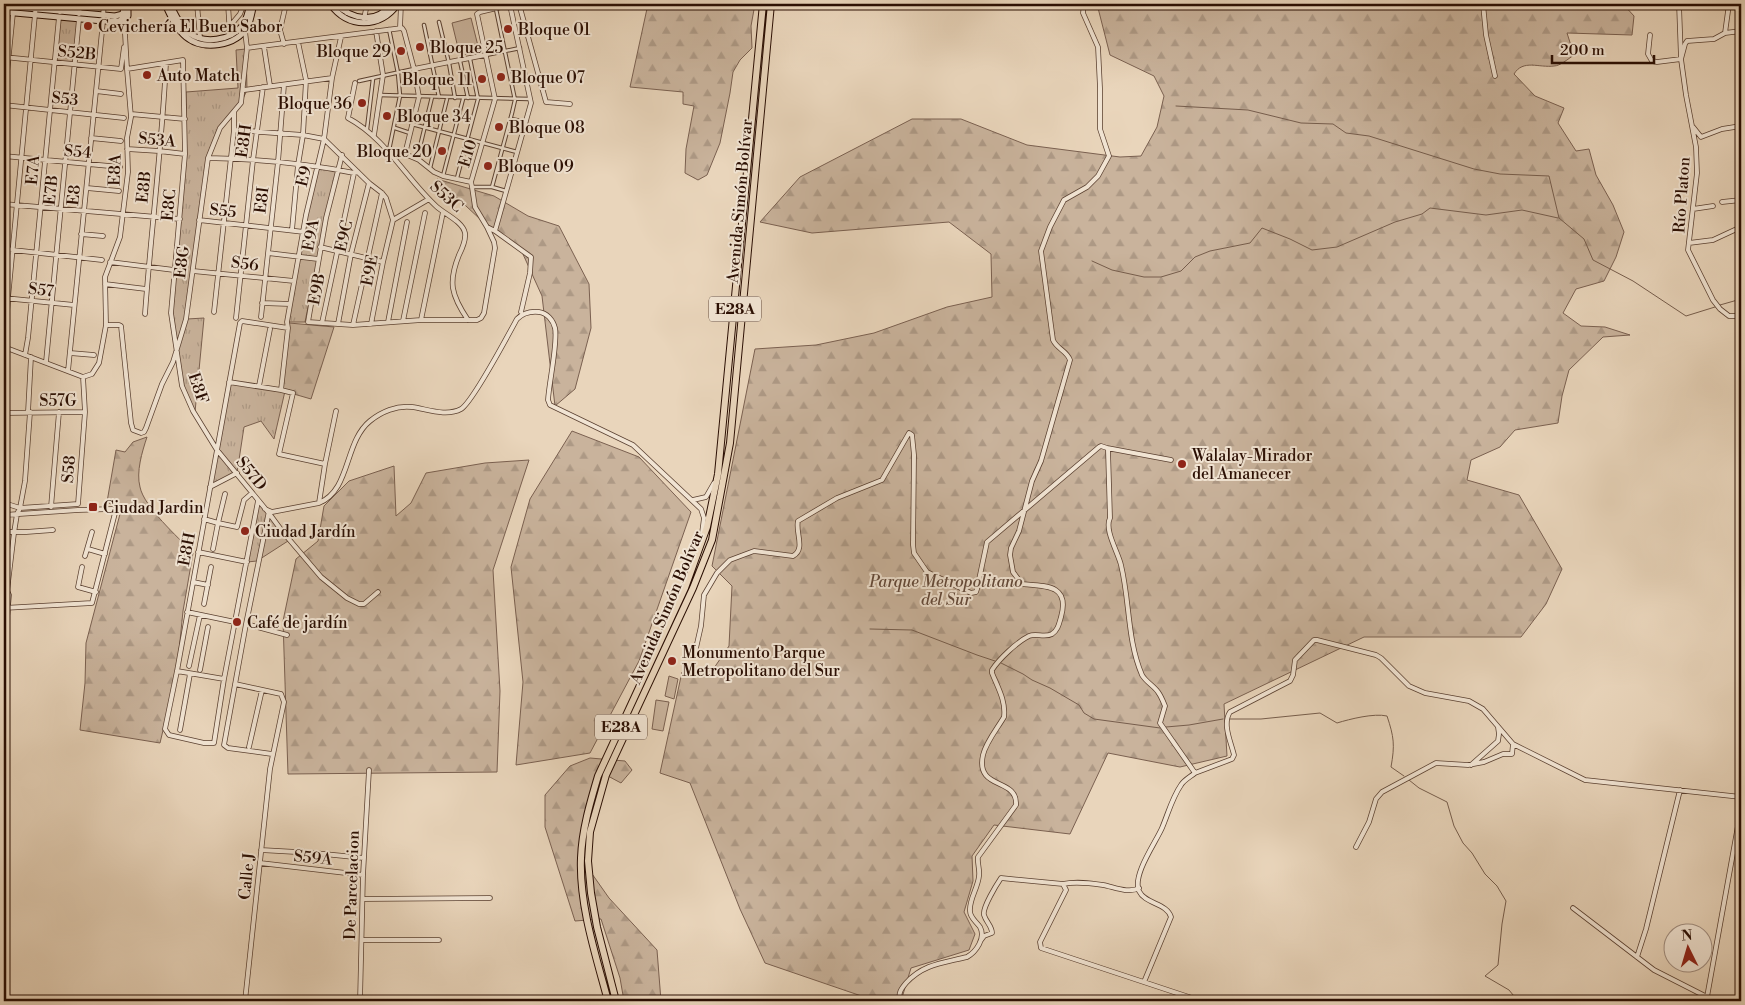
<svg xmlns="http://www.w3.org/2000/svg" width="1745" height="1005" viewBox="0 0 1745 1005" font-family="'Libre Bodoni',serif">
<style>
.grass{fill:url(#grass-tufts);stroke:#7a6050}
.forest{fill:url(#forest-firs);stroke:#7a6050}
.pitch{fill:#c9b39c;stroke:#7a6050}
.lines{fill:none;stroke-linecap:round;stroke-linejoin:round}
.stream{stroke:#765d4c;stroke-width:1}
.pedestrian-casing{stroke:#5a4031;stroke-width:4.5}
.minor-casing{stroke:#5a4031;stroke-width:5.5}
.secondary-casing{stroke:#2a0e03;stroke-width:7}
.trunk-casing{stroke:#2a0e03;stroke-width:8}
.pedestrian{stroke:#f1e4d3;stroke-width:2.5}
.minor{stroke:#f1e4d3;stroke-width:4}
.secondary{stroke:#f1e4d3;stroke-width:5}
.trunk{stroke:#e9d5bb;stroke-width:6}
.poi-dot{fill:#8f2418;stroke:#f1e4d3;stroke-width:2}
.labels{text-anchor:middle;stroke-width:4;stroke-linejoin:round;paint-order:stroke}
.shield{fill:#f1e4d3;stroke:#664e41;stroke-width:1}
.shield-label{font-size:15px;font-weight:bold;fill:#2a0e03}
.poi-label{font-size:16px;fill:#2a0e03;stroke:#f1e4d3;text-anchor:start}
.street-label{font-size:16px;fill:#2a0e03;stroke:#f1e4d3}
.park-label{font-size:16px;font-style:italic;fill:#624839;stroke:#f1e4d3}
</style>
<defs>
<pattern id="grass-tufts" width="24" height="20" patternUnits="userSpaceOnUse" patternTransform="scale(1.25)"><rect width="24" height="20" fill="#c9b39c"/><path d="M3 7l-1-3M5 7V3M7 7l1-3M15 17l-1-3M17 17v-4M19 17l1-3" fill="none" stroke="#ad9985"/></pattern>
<pattern id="forest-firs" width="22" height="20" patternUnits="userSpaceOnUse" patternTransform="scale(1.25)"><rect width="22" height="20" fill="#c9b39c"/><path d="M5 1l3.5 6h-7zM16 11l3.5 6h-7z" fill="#ad9985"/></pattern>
</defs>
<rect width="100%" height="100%" fill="#e9d5bb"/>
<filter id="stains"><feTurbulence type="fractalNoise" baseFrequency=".004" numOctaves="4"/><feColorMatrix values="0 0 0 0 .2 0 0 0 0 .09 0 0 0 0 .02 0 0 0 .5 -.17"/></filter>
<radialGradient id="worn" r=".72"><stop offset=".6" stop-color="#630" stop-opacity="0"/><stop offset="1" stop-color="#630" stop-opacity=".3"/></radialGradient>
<path class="grass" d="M59 18 79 20 74 63 55 61Z
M246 49 247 90 242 101 220 126 207 159 187 319 204 318 195 412 183 385 172 314 186 154V92L238 88 236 50Z
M318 167 338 170 326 218 305 322H287L306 215Z
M229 382 285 391 274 439 261 421 244 427 237 473 210 487Z
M258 501 288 541 257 561 247 562Z"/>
<path class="forest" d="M648 4H755L751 26 752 48 740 60 733 72 730 93 720 143 707 175 698 180 685 173 686 149 694 106 683 104V92L630 87Z
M1097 4H1623L1634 16 1632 35 1567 33 1574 55C1568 59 1560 66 1554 66 1539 68 1523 59 1514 74L1535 96 1564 108 1558 123 1576 151 1589 149 1596 175 1613 205 1624 232 1616 257 1604 281 1576 289 1563 313 1581 326 1605 327 1630 335 1603 337 1569 370 1562 396 1558 423 1515 430 1500 447 1471 460 1467 480 1519 495 1562 569 1546 604 1521 637H1364L1224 704 1227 756 1180 767 1108 753 1070 834 994 825 972 856 973 881 964 912 975 934 969 950 911 968 901 1001H876L765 963 740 909 690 783 660 773 682 672 714 668 729 646 732 586 712 566 755 349 816 345 874 333 947 307 992 297 991 254 949 222 812 233 760 222 800 177 912 119H961L1027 145 1120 157 1141 156 1157 127 1164 96 1154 76 1110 55Z
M437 179 494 196 528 216 559 226 589 284 591 328 575 389 555 406 542 296 522 252 505 236 481 220Z
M287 322 289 323 334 327 311 399 280 390Z
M572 431 639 457 691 512 639 661 590 753 516 765 523 682 511 567 530 499Z
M147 437C142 452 136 472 140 487 144 507 178 537 193 553L183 611 177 671 160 743 80 730 85 683 86 643 120 514 115 506 107 502 116 450 125 452 133 442Z
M529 460 493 570 500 691 497 772 288 774 283 621 296 559 318 541 324 506 349 481 394 466 396 516 411 503 426 473 485 463Z
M590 758 625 761 632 770 621 783 606 775 586 833 590 871 609 898 657 950 661 1001H624L620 978 601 919 575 921 545 827V795L570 766Z"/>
<path class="pitch" d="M471 18 479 50 460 56 452 23Z
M669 676 678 679 674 699 665 696Z
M656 700 669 702 663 731 652 729Z"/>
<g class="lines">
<path class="stream" d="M1176 106 1248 110 1301 123 1333 124 1346 133 1369 136 1474 169 1500 174 1549 176 1559 218 1584 239 1593 260 1633 281 1686 316 1715 307
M1092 261 1112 270 1144 277H1161L1181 271 1195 257 1210 251 1250 243 1262 228 1290 239 1312 250 1337 247 1395 222 1422 214 1430 208 1486 215 1522 210 1558 218
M1720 305 1741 299
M870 629 912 630 977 655 995 661
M1001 663 1023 674 1032 680 1050 688 1079 705 1084 713 1094 719 1160 728
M1230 719H1261L1320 713 1337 723C1350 719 1374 713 1387 716 1394 737 1395 745 1391 767L1404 776
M1166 727 1189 725 1223 719
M1409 780 1419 788 1447 802 1454 826 1463 843 1472 853 1485 874 1497 886 1506 901 1502 924 1498 965 1485 976 1509 990 1518 1001"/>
<defs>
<path id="pedestrian" d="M439 22 449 63 455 98
M424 25 439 97
M486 55 520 48
M460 61 468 98
M359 81 414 69
M380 95 530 99
M511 119 526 122
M412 124 517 152
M395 128 410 133
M367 129 373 79
M389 150 400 96 398 73 389 29
M417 159 432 97
M430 168 447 99
M443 176 463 99
M457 178 478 99 470 59
M472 187H492L506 191
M492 187 512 113 515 100 496 9"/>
<path id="minor" d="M197 4 200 38
M228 4 230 35
M519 4 546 102 570 104
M1483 4 1486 35 1495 76
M1679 4 1681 59 1686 95 1696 147 1697 173 1688 250 1713 300 1720 309 1729 316H1741
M60 12 61 4
M347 13 348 4
M79 14 80 4
M103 16 104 4
M364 19 367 4
M230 26 240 14 244 4
M400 28 401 4
M1725 33 1729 4
M1650 35 1648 54 1652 61 1657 62 1681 59 1685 44 1687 41 1714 39 1725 33 1741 31
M284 44 280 30 286 4
M264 47 270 86
M247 48 402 28 404 31 414 69 419 97 405 154 419 160 434 172 443 176 471 182
M4 57 121 69 124 47
M127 69 183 60 185 154 171 313 182 386 193 411 217 450 268 512 282 531 321 577 347 598 359 604H364L378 592
M414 69 485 55
M355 83 348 118C387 139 406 179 437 207 445 214 463 222 465 233 466 240 462 249 459 255 448 282 451 295 468 320
M244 90 332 78
M96 91 121 94
M4 103 13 13
M4 105 124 118
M131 114 185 119
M1739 126 1741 103
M1693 127 1701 137 1722 129 1741 126
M234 130 303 135 324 139
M374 135 383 75 376 31
M91 138 121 141
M324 139 369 183 382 193 386 198 393 220
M127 149 159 151 185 154
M342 155 326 218 308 322 353 325 421 320H477L481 318 484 313 495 248 494 242 487 227 475 207 472 187 471 182 495 99 477 14 480 12 514 4
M4 156 120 167
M208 158C257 159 306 163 354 173L358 172
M87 188 119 191
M1722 202 1741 200
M4 204 180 219
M1693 209 1713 206
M199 220 304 232
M393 220 429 199
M487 227 495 231 531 257 530 273 521 312
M292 230 298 165 303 135 306 80 298 42
M495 231 531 103 510 5
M81 234 103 236
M1689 243 1713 240 1741 227
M320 247 383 262
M4 249 102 260
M268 253 318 259
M110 262 174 270
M193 271 294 281
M105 284 146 289
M4 298 74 305
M262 303 290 304
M214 312 234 130V112
M145 314C151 230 162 147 166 63
M261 317 278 162 284 85
M236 318 253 160 263 87
M421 320 443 212
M403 321 425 213
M388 322 407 222
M322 323 354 173
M338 324 351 254 369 183
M371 324 383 262 393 220
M106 325H119L121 326 131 423 133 430 141 433 144 432 146 428 162 384 173 362 186 319 208 158 220 128 241 103 247 48 245 31
M353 325 382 193
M4 347 83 377 92 374 99 363 106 325 105 277 120 237 128 172 127 138 131 117 127 69 124 16
M70 353 94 355
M25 355 28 338 59 17
M4 357 8 298 36 4
M46 362 79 19
M68 371 103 21
M229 382 281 390 288 328 287 322 306 215 324 139 332 78 341 37
M259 386 270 329
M281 390 293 393 279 454 325 464 319 503
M28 412 31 357
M4 413 85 412
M4 446 6 412
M1107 448 1171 460
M325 464 336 411
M210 487 237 473
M693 500 706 497 714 483
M258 501 224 679 214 743H204L169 735 165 729 177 671 240 323 242 321 288 328
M4 503 20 508 78 504 85 412 83 377
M51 507 59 412
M265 509 272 512 319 503C351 490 344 442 370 421 381 412 397 405 412 407 427 409 446 417 461 409 473 402 508 335 517 319 523 313 530 311 539 312 547 313 553 320 555 328 558 343 549 382 548 400L550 405 633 445 701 509 704 518 702 533
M269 511 246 624 224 745 228 748 272 754
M4 515 78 510 112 509 115 513 92 603 4 608
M204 519 218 523 225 494
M4 532H26L53 530
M88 549 105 554
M213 549 218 523 237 527 244 500 252 493
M198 552 247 562
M85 556 92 532
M82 567 78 587 96 592
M193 582 208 585
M204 604 211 567
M187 612 235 622
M246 624 287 635
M4 654 9 595 7 591 14 533 17 514 20 508 25 481 30 412
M694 657 701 626 704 595 717 573 730 560 754 551 793 556C806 549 795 532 798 521L837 498 882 480 909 433 912 435 914 455 913 545 914 553 927 572 971 593 976 592 977 589 987 542 1099 447 1101 446 1107 448 1108 450 1110 518C1104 530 1118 552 1121 565 1130 602 1127 640 1142 675 1146 682 1154 686 1158 692 1161 696 1163 701 1165 706L1160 723 1195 773C1190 777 1184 780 1181 785 1172 798 1168 814 1162 828 1156 842 1132 875 1139 891 1145 904 1167 903 1171 917L1144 982
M189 666 200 615
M200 670 208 627
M177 671 224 679
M235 684 281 694 284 702 270 769 245 1001
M180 730 190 674
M249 747 262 690
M1471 765 1498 741 1499 734 1498 727
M1195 773 1232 759 1234 755C1231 742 1222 724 1230 712L1290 681 1293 675 1295 660 1314 640H1317L1376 655 1381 658 1409 686 1425 693 1469 701 1483 709 1513 744 1585 780 1741 797
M1356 847 1369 822 1376 799 1382 792 1436 763 1468 765 1484 762 1503 754H1512L1513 744
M261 850 314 853 364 858
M260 863 363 875
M1063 884C1076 881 1090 883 1103 885 1114 887 1129 894 1139 888
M363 899 490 898
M1573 908 1654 970 1707 997
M362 940H439
M981 940 984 936 992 933C992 926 986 922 984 915 982 908 997 884 1001 878L1063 884 1066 890 1040 942 1041 948 1201 1001
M1637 957 1646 929 1680 790
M360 1001 363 875 369 770
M900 1001C898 993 901 989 906 983 923 964 943 963 967 957 976 952 986 938 980 927 976 921 970 918 970 911 969 899 978 888 979 876 980 869 977 863 978 857L1016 805C1018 777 975 791 983 755 986 742 997 729 1004 717 1006 701 998 688 992 673V670C999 659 1017 642 1029 636 1036 633 1045 638 1052 634 1058 630 1059 624 1061 617 1070 585 1047 586 1022 584L1013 572 1010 555 1011 548 1019 531 1032 481 1041 461 1070 360C1067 351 1057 349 1053 340L1041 251 1050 227 1064 200 1087 187 1098 176 1109 156 1100 129V88L1098 47 1083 13 1084 4
M1708 1001 1707 997 1741 809"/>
<path id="secondary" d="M165 4C170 15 176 29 186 37 203 51 236 47 248 26 251 20 252 11 254 4
M170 4C175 14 180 26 189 33 204 44 230 41 242 26 247 20 248 11 250 4
M330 4C348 29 380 29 398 4
M335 4C352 19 376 25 391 4
M4 6 115 16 123 14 124 4
M4 12 103 21H119L128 16V4"/>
<path id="trunk" d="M608 1001C596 956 579 905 581 858 582 830 590 803 598 776L685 588 707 527 718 474 763 4
M616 1001 597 927 591 893 588 861 590 832 606 775 693 588 712 540 730 443 771 4"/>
</defs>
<use href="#pedestrian" class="pedestrian-casing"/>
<use href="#minor" class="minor-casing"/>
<use href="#secondary" class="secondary-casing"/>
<use href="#trunk" class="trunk-casing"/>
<use href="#pedestrian" class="pedestrian"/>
<use href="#minor" class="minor"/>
<use href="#secondary" class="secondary"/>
<use href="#trunk" class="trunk"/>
</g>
<g class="poi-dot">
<circle cx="88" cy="26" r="5"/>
<circle cx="508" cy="29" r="5"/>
<circle cx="420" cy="47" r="5"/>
<circle cx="401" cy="51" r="5"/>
<circle cx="147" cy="75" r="5"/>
<circle cx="501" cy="77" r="5"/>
<circle cx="482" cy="79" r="5"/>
<circle cx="362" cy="103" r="5"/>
<circle cx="387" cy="116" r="5"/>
<circle cx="499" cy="127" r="5"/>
<circle cx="442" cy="151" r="5"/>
<circle cx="488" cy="166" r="5"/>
<circle cx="1182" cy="464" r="5"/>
<rect x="88" y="502" width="10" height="10" rx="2.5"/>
<circle cx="245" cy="531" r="5"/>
<circle cx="237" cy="622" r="5"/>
<circle cx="672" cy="661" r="5"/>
</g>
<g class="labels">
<g class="shield">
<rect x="709" y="296.5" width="52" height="25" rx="4"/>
<rect x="595" y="714.5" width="52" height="25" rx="4"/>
</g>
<g class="shield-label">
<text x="735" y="314">E28A</text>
<text x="621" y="732">E28A</text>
</g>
<g class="poi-label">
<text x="98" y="32">Cevichería El Buen Sabor</text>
<text x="518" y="35">Bloque 01</text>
<text x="430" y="53">Bloque 25</text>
<text x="391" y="57" text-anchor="end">Bloque 29</text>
<text x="157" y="81">Auto Match</text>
<text x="511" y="83">Bloque 07</text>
<text x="472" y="85" text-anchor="end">Bloque 11</text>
<text x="352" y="109" text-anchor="end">Bloque 36</text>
<text x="397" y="122">Bloque 34</text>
<text x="509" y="133">Bloque 08</text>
<text x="432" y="157" text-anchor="end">Bloque 20</text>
<text x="498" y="172">Bloque 09</text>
<text x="1192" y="461">Walalay-Mirador<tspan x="1192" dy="18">del Amanecer</tspan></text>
<text x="103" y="513">Ciudad Jardin</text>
<text x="255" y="537">Ciudad Jardín</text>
<text x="247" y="628">Café de jardín</text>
<text x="682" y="658">Monumento Parque<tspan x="682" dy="18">Metropolitano del Sur</tspan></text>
</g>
<g class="street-label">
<text transform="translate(77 52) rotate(5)" y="6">S52B</text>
<text transform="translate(65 98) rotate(6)" y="6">S53</text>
<text transform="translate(157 139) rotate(5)" y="6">S53A</text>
<text transform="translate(243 141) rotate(-82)" y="6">E8H</text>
<text transform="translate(78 151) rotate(5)" y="6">S54</text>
<text transform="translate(467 153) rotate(-73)" y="6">E10</text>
<text transform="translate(32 170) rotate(-85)" y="6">E7A</text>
<text transform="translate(114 170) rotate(-88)" y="6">E8A</text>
<text transform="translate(303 176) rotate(-77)" y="6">E9</text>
<text transform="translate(143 187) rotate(-84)" y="6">E8B</text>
<text transform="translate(50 190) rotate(-84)" y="6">E7B</text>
<text transform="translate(73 195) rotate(-84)" y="6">E8</text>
<text transform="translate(1681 195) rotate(-86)" y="6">Río Platon</text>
<text transform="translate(447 196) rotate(42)" y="6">S53C</text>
<text transform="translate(261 200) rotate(-83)" y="6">E8I</text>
<text transform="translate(739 201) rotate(-85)" y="6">Avenida Simón Bolívar</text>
<text transform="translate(168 205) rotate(-85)" y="6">E8C</text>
<text transform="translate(223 210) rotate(6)" y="6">S55</text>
<text transform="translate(310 235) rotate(-79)" y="6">E9A</text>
<text transform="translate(343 236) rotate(-77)" y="6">E9C</text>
<text transform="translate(181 262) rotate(-83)" y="6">E8G</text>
<text transform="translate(245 263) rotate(7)" y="6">S56</text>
<text transform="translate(369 270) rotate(-79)" y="6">E9E</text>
<text transform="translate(41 289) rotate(7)" y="6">S57</text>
<text transform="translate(316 289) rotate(-79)" y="6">E9B</text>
<text transform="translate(199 388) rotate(71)" y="6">E8F</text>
<text x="58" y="406">S57G</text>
<text transform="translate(68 469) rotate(-85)" y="6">S58</text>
<text transform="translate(252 473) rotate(51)" y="6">S57D</text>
<text transform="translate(186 549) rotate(-79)" y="6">E8H</text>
<text transform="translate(666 607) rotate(-67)" y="6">Avenida Simón Bolívar</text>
<text transform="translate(313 857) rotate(6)" y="6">S59A</text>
<text transform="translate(246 876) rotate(-84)" y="6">Calle J</text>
<text transform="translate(351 885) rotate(-88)" y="6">De Parcelacion</text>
</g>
<g class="park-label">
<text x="946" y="587">Parque Metropolitano<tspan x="946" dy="18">del Sur</tspan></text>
</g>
</g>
<rect width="1745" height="1005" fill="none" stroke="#e9d5bb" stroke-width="20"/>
<rect x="5" y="5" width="1735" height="995" fill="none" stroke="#2a0e03" stroke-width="2.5"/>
<rect x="10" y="10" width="1725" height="985" fill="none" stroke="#2a0e03"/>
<g transform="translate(1688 948) rotate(355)"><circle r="24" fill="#f1e4d3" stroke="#a18e80"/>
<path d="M0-4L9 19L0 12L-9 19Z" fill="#8f2418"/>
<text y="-8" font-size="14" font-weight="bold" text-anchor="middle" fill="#2a0e03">N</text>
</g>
<path d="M1552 55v8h102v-8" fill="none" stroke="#2a0e03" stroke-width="2.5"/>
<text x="1560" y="55" font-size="15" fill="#2a0e03" stroke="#f1e4d3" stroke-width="4" paint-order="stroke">200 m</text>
<rect width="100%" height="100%" filter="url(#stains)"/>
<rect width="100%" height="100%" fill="url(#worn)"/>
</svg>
